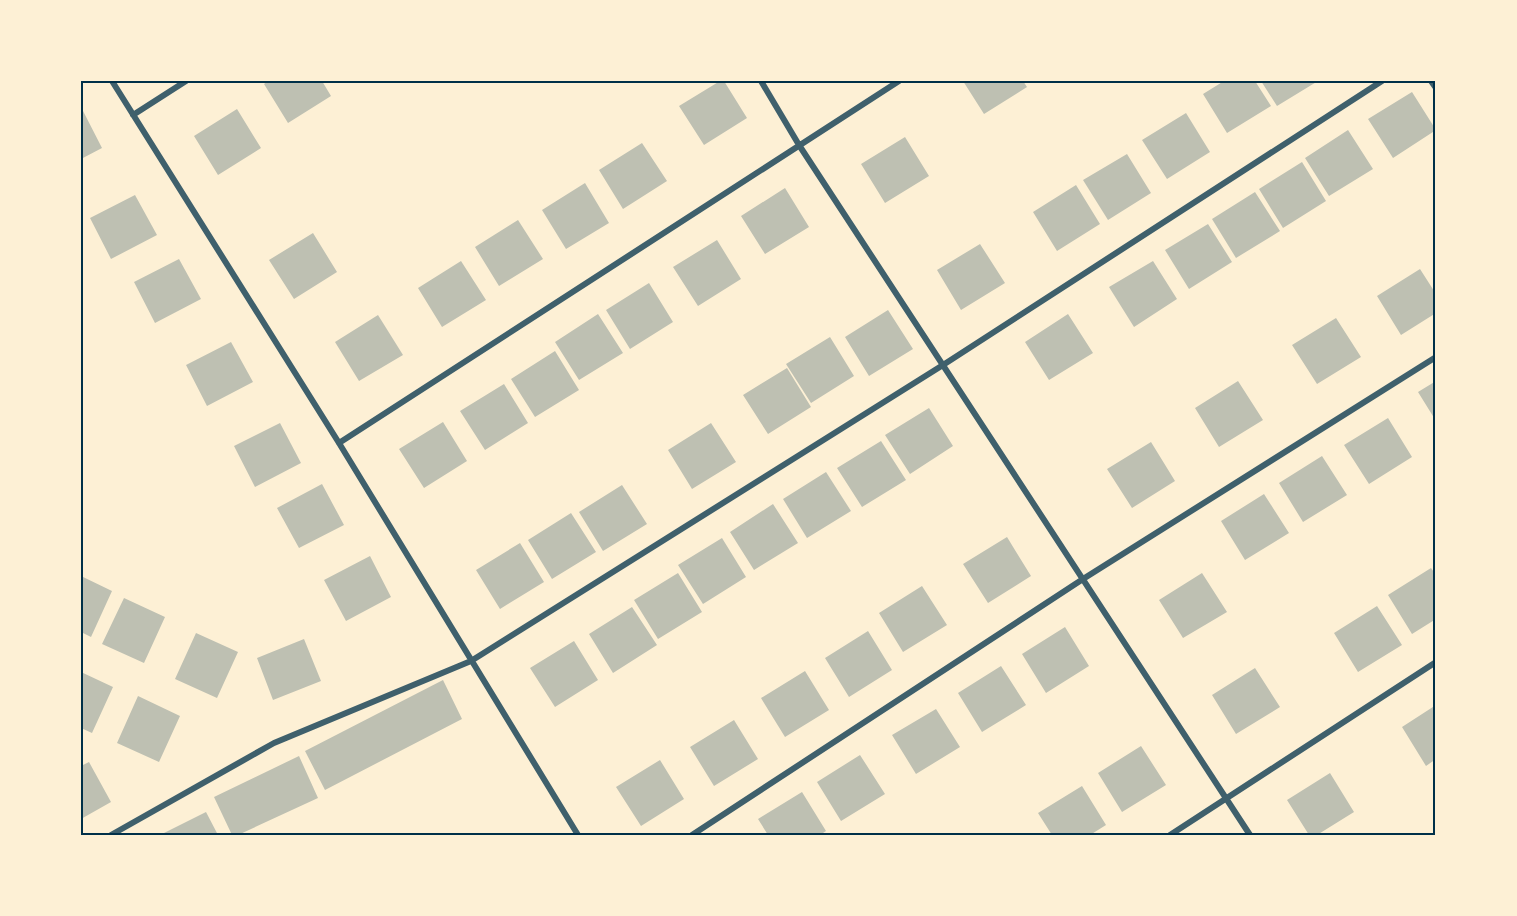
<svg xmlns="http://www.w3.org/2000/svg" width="1517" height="916" viewBox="0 0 1517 916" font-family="'Crimson Pro',serif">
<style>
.building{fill:#bec0b2}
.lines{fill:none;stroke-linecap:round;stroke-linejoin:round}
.minor{stroke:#3f606c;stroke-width:6}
.neatline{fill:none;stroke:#003049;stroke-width:2}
</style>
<rect width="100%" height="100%" fill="#fdf0d5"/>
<path class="building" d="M268 81H322L331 96 288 123 264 84Z
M720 81H724L747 118 704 145 679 106Z
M963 81H1023L1027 87 984 114Z
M1224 81H1255L1271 106 1227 133 1203 94Z
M1261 81H1318L1277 106Z
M1412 92 1436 130 1393 158 1368 119Z
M81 107 102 148 81 159Z
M237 109 261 148 218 175 194 136Z
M1186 113 1210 152 1167 179 1142 140Z
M1348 130 1373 169 1329 196 1305 158Z
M905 137 929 176 885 203 861 164Z
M642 143 667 181 623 209 599 170Z
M1127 154 1151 193 1108 220 1083 180Z
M1302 162 1326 201 1283 228 1259 189Z
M585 183 609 223 566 249 542 210Z
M1076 185 1100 224 1057 251 1033 212Z
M785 188 809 227 765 254 741 216Z
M1255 192 1280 231 1236 258 1212 219Z
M135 195 157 235 111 259 90 218Z
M518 220 543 259 499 286 475 247Z
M1208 224 1232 262 1189 289 1165 250Z
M313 233 337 272 294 299 269 260Z
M717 240 741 279 698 306 673 267Z
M980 244 1005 283 961 310 937 270Z
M179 259 201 299 155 323 134 282Z
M461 261 486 300 442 327 418 288Z
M1153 261 1177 299 1134 327 1109 287Z
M1420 269 1436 294V313L1401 335 1377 296Z
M649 283 673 322 630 349 606 310Z
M888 310 913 349 869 376 845 337Z
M598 314 623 353 579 380 555 342Z
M1068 314 1093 353 1049 380 1025 342Z
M378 315 403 355 359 381 335 342Z
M1336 318 1361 357 1317 384 1292 345Z
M830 337 854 376 811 403 786 364Z
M231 342 253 382 207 406 186 365Z
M555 351 579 390 535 417 511 379Z
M787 368 811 407 768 434 743 395Z
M1238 381 1263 420 1219 447 1195 408Z
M1436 381V421L1418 392Z
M504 384 528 423 485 450 460 411Z
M929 408 953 446 910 474 885 435Z
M1388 418 1412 457 1369 484 1344 445Z
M443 422 467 461 424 488 399 449Z
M280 423 301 463 255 487 234 446Z
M711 423 736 462 692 489 668 450Z
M881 441 906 480 862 507 837 468Z
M1151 442 1175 481 1132 508 1107 469Z
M1322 456 1347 495 1303 522 1279 483Z
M826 472 851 511 807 538 783 499Z
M322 484 344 525 299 548 277 508Z
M622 485 647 524 603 551 579 512Z
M1264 494 1289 533 1245 560 1221 521Z
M773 504 798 543 754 570 730 532Z
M571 513 596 552 552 579 528 540Z
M1007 537 1031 576 988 603 963 564Z
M722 538 746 577 703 604 678 565Z
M520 543 544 582 500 609 476 570Z
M370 556 391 597 346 621 324 580Z
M1431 568 1436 575V619L1412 634 1388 595Z
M678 573 702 612 658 639 634 600Z
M1202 573 1227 612 1183 638 1159 600Z
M81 576 112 591 91 637 81 632Z
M922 586 947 625 903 652 879 613Z
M124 598 165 617 144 663 102 644Z
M1377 606 1402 645 1358 672 1334 633Z
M632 607 657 645 613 673 589 634Z
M1065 627 1089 666 1046 693 1022 654Z
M868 631 892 670 849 697 825 658Z
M196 633 238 652 217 698 175 679Z
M304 639 321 681 273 700 257 658Z
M574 641 598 680 555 707 530 668Z
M1001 666 1026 705 982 732 958 693Z
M1255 668 1280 707 1236 734 1212 695Z
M805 671 829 710 785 737 761 698Z
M81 672 113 687 92 733 81 728Z
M443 680 462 719 325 790 305 751Z
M138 696 180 716 159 762 117 743Z
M1436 705V759L1426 766 1402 727Z
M936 709 960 747 916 774 892 735Z
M734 720 758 759 714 786 690 747Z
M1141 746 1166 785 1122 812 1098 773Z
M860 755 885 794 841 821 817 782Z
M299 756 318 798 238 835H232L214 797Z
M660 760 684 799 641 826 616 787Z
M89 762 111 802 81 819V766Z
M1330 773 1354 812 1317 835H1309L1287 800Z
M1082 786 1106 825 1090 835H1052L1038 813Z
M802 792 826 831 820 835H768L758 819Z
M206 812 218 835H160Z"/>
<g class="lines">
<path class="minor" d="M112 81 339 443 578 835
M761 81 799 145 1250 835
M1431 81 1436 88
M133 115 186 81
M339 443 899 81
M111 835 274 743 471 661 943 365 1382 81
M692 835 1083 579 1436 357
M1170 835 1436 662"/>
</g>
<rect width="1517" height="916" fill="none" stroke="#fdf0d5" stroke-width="165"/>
<rect x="82" y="82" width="1352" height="752" class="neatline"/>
</svg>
